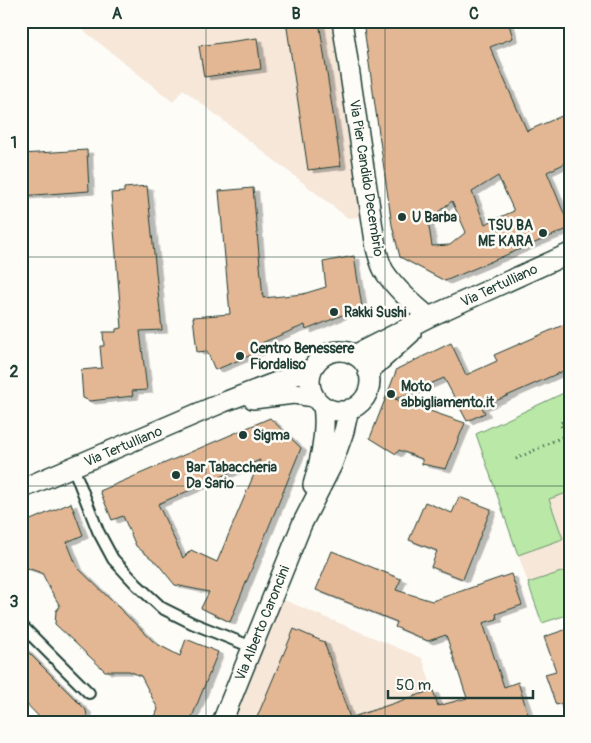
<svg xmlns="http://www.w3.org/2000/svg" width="591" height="743" viewBox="0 0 591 743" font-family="Pangolin,sans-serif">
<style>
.built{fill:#f6e7d9}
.green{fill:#bae8a7;stroke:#6c926e}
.building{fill:#e4b794;stroke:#1f3d34;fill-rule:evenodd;filter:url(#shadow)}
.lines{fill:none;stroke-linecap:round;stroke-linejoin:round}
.lane-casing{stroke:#1f3d34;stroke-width:14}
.street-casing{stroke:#1f3d34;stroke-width:22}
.path{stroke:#1f3d34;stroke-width:3;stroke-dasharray:1 4;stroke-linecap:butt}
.lane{stroke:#fdfcf7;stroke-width:10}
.street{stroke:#fdfcf7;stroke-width:19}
.grid{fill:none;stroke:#1f3d34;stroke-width:1;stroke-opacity:0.55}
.poi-dot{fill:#1f3d34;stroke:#fdfcf7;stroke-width:2}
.labels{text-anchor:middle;stroke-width:5;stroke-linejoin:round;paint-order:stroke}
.street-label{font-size:14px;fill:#1f3d34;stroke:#fdfcf7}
.poi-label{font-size:14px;font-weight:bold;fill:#1f3d34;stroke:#fdfcf7;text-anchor:start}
.neatline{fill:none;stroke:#1f3d34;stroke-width:2}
.grid-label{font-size:16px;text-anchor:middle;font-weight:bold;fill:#1f3d34}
</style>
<defs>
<filter id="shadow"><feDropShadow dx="5.5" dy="3" stdDeviation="0" flood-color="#0004"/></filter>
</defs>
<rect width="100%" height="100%" fill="#fdfcf7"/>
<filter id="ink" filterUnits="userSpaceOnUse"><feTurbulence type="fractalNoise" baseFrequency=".02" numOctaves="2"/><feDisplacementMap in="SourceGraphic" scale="10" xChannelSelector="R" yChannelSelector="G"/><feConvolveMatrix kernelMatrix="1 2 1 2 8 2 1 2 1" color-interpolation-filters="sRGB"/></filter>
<g filter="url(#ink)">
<path class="built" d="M72 21H338L367 216 348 218 183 89 173 102Z
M570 390V614L542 623 476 434Z
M277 597 422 658 437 703 455 697 463 722H227Z"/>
<path class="green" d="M570 390V492L549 499 563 539 518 555 476 434Z
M570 569V614L542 623 528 583Z"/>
<path class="building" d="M286 21H319L341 166 308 170Z
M363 21H508L513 38 490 47 527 131 564 115 570 128V161L547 172 570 228 445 281 400 257 392 225ZM498 176 514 211 485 224 472 192ZM452 201 466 232 450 245 432 246 428 220Z
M257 38 261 69 204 77 199 46Z
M87 150 89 191 21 196V154Z
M147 186 162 330 140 331 147 390 132 391 133 396 90 401 83 398 81 370 102 368 100 346H104L103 332H116V329L122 328 111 193 124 192V188Z
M253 188 263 298 303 294 326 287 323 262 354 256 362 307 306 330 305 325 259 344 261 351 215 370 207 351 197 352 193 317 230 314 219 191Z
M570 322V368L482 407 485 413 467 421 444 378 395 399 465 423 446 469 422 464V459L399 450 396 454 370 438 397 369 451 343 466 375 497 361 494 355Z
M270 418 301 448 230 622 201 608 209 592 175 585 157 563 136 546 123 516 112 520 100 491ZM260 460 217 562 191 550 183 558 158 504Z
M459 497 491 509 463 579 431 567 437 551 409 540 425 502 452 513Z
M71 503 83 535 67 542 77 567 155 643 180 656 186 639 218 652 190 722H153L158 709 141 676 129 671H105L55 624 56 611 60 606 50 589 42 573 24 567 21 562V524Z
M332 551 401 579 396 590 432 601 511 574 522 605 496 614 497 619 483 623 504 687 518 682 528 714 504 722H255L294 629 324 642 350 718 433 690 438 706 467 698 446 635 428 641 395 627 397 622 316 590Z
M570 628V704H567L566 702 556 705 545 674 556 671 544 637Z
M21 645 86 710 88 722H44L21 698Z"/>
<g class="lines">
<defs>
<path id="lane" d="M73 467 98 531 113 559 137 585 162 608 192 623 252 647
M21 625 89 693"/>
<path id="street" d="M342 21 376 248C378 255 380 264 384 271 395 288 413 304 429 317
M310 381a30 30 0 1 1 60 0a30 30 0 1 1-60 0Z
M354 355 429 317 570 253
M368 372 411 333
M253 399 294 394 314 397
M313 485C321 459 327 432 323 406
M21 489 224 402 313 368
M222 722 302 524 332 465 344 431 349 409"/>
</defs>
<use href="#lane" class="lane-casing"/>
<use href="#street" class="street-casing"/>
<path class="path" d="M516 459 566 435 560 423 570 418"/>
<use href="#lane" class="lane"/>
<use href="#street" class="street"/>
</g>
</g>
<path class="grid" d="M206 21V722M385 21V722M21 257H570M21 486H570"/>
<g class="poi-dot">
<circle cx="402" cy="217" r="5"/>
<circle cx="543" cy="233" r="5"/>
<circle cx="334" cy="312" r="5"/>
<circle cx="240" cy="356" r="5"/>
<circle cx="391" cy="394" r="5"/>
<circle cx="243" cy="435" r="5"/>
<circle cx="176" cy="475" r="5"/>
</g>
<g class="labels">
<g class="street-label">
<text transform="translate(367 178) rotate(81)" y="5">Via Pier Candido Decembrio</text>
<text transform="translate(499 285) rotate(-25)" y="5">Via Tertulliano</text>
<text transform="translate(123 446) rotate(-23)" y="5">Via Tertulliano</text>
<text transform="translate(262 623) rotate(-68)" y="5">Via Alberto Caroncini</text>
</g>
<g class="poi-label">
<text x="412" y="222">U Barba</text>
<text x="533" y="230" text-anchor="end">TSU BA<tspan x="533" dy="16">ME KARA</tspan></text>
<text x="344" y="317">Rakki Sushi</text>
<text x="250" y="353">Centro Benessere<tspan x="250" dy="16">Fiordaliso</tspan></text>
<text x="401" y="391">Moto<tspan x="401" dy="16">abbigliamento.it</tspan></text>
<text x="253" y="440">Sigma</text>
<text x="186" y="472">Bar Tabaccheria<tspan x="186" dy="16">Da Sario</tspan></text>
</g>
</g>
<rect width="591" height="743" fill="none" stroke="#fdfcf7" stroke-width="55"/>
<path d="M388 690v8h145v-8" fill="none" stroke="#1f3d34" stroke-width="2.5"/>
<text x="396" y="690" font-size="15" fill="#1f3d34" stroke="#fdfcf7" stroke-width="4" paint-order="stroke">50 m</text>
<rect x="28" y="28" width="536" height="688" class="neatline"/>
<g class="grid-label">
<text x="117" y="19">A</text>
<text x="296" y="19">B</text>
<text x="474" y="19">C</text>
<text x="14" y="148">1</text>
<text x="14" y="377">2</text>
<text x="14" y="607">3</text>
</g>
</svg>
